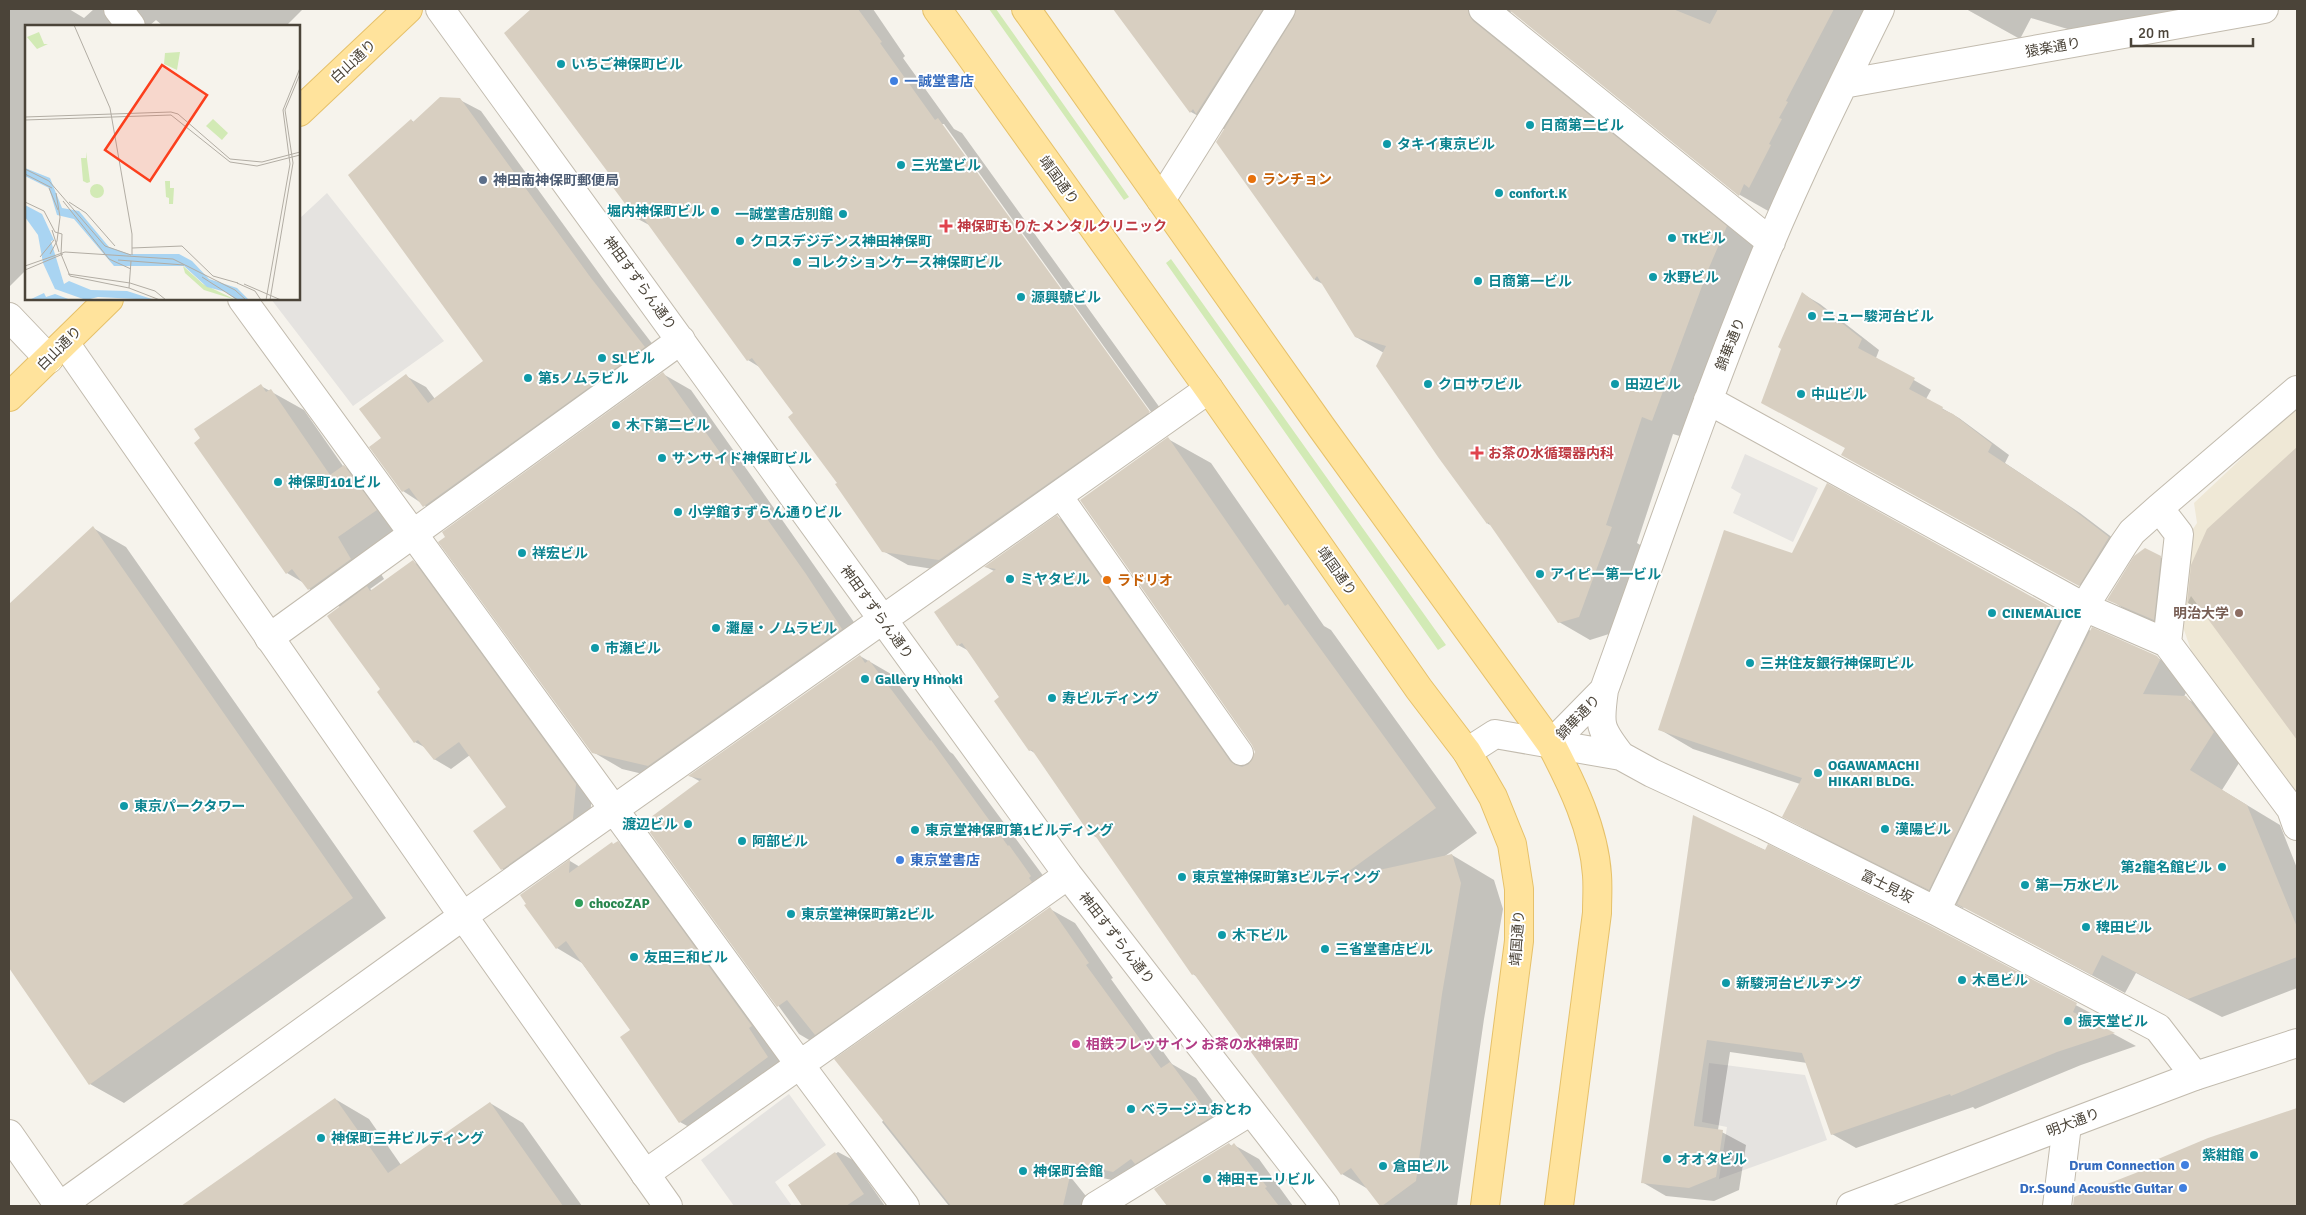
<svg xmlns="http://www.w3.org/2000/svg" width="2306" height="1215" viewBox="0 0 2306 1215" font-family="Signika,'Noto Sans JP',sans-serif">
<style>
.education{fill:#efe8d6}
.green{fill:#d2eab5}
.parking{fill:#e5e3e0}
.shadow{fill:#0003;fill-rule:evenodd}
.building{fill:#d8cfc1}
.lines{fill:none;stroke-linecap:round;stroke-linejoin:round}
.pedestrian-casing{stroke:#c2bbae;stroke-width:26}
.minor-casing{stroke:#c2bbae;stroke-width:30}
.tertiary-casing{stroke:#c2bbae;stroke-width:30}
.primary-casing{stroke:#e6c16a;stroke-width:30}
.pedestrian{stroke:#fff;stroke-width:24}
.minor{stroke:#fff;stroke-width:28}
.tertiary{stroke:#fff;stroke-width:28}
.primary{stroke:#ffe39c;stroke-width:28}
.culture-dot{fill:#0f9aa8;stroke:#fff;stroke-width:2}
.shop-dot{fill:#3f7fe0;stroke:#fff;stroke-width:2}
.food-dot{fill:#e8710a;stroke:#fff;stroke-width:2}
.service-dot{fill:#5c6f8a;stroke:#fff;stroke-width:2}
.health-dot{fill:#e0444e;stroke:#fff;stroke-width:2}
.education-dot{fill:#8d6e63;stroke:#fff;stroke-width:2}
.leisure-dot{fill:#2e9e5b;stroke:#fff;stroke-width:2}
.hotel-dot{fill:#d1479c;stroke:#fff;stroke-width:2}
.labels{text-anchor:middle;stroke-width:4;stroke-linejoin:round;paint-order:stroke}
.street-label{font-size:14px;fill:#4b4439;stroke:#fff}
.culture-label{font-size:14px;font-weight:bold;fill:#0d838f;stroke:#fff;text-anchor:start}
.shop-label{font-size:14px;font-weight:bold;fill:#366cbe;stroke:#fff;text-anchor:start}
.food-label{font-size:14px;font-weight:bold;fill:#c56008;stroke:#fff;text-anchor:start}
.service-label{font-size:14px;font-weight:bold;fill:#4e5e75;stroke:#fff;text-anchor:start}
.health-label{font-size:14px;font-weight:bold;fill:#be3a42;stroke:#fff;text-anchor:start}
.education-label{font-size:14px;font-weight:bold;fill:#785e54;stroke:#fff;text-anchor:end}
.leisure-label{font-size:14px;font-weight:bold;fill:#27864d;stroke:#fff;text-anchor:start}
.hotel-label{font-size:14px;font-weight:bold;fill:#b23c85;stroke:#fff;text-anchor:start}
.inset-road{fill:none;stroke:#b2ada4;stroke-width:1}
.view{fill:#fc3f1d;fill-opacity:0.15;stroke:#fc3f1d;stroke-width:2.5}
.inset-edge{fill:none;stroke:#4b4439;stroke-width:2.5}
</style>
<rect width="100%" height="100%" fill="#f6f3ec"/>
<path class="education" d="M2297 406V799L2193 656 2183 627 2187 538 2197 523 2194 503Z"/>
<path class="green" d="M989 9H996L1129 197 1124 200Z
M1171 259 1446 645 1438 650 1166 263Z"/>
<path class="parking" d="M327 193 444 341 353 406 271 299H299V219Z
M1745 454 1818 488 1793 542 1733 513 1741 494 1731 488Z
M1709 1063 1805 1075 1827 1140 1719 1179 1727 1127 1702 1122Z
M789 1094 826 1145 775 1182 792 1206H734L701 1160Z"/>
<path class="shadow" d="M9 9H69L84 18 94 9H303L286 26H163L156 20 149 26H26V270L9 287Z
M533 9H675L748 108 784 81 734 9H873L905 56 903 58 954 129 962 133 1173 426 964 574 908 565 883 551 795 414 761 368 748 360 651 226 638 219 615 179 506 33ZM941 124H944L1154 416 1152 418Z
M1115 9H1870L1770 212 1740 195 1512 11 1502 16 1757 245 1683 437 1673 434 1637 543 1642 546 1609 634 1590 640 1559 622 1493 526 1488 524 1440 457 1384 353 1356 337 1323 284 1315 280 1218 142 1225 129H1222L1191 112Z
M1966 9H2243L2104 40 2031 18 2020 39Z
M460 100 481 111 611 290 664 359 444 518 403 491 383 438 406 376 426 387 435 399 484 361 411 120 415 123Z
M1803 294 1820 304 1879 350 1876 358 1931 390 1926 399 1959 418 2009 455 2005 463 2080 513 2126 548 2097 595 1860 465 1846 448Z
M663 374 691 390 870 645 676 782 622 769 593 752Z
M261 386 304 410 343 466 377 486 409 530 371 557 384 579 370 589 373 591 413 562 430 571 592 794 589 829 519 878 502 869 508 807 470 755 451 769 434 759 426 748 415 742 382 690 340 607 309 589 304 583 287 573Z
M1168 439 1211 463 1324 626 1331 630 1477 833 1445 856 1452 855 1494 880 1503 909 1484 1019 1457 1206H1381L1368 1189 1342 1174 1197 977 1193 974 1098 838 1092 835 1036 754 1030 750 1000 698 969 651 958 645 994 571 986 567 1057 517 1100 541 1253 759 1256 752Z
M2297 449V738L2206 613 2188 603 2193 565 2209 530Z
M1828 485 2091 631 2156 657 2190 676 2192 679 2184 697 2219 717 2246 752 2222 790 2280 825 2297 868V988L2222 1017 2136 973 2125 993 1964 907 1963 908 1818 836 1784 816 1800 784 1693 749 1659 729 1793 555Z
M93 528 126 547 386 918 124 1103 90 1084 9 966V653L29 639 9 617V606Z
M2160 557 2178 568 2172 629 2126 610 2109 599Z
M860 656 891 674 950 752 953 754 1053 889 821 1047 799 1034 645 823 701 782 690 776Z
M1694 817 1928 926 2100 1018 2097 1025 2136 1046 2081 1065 1975 1109 1973 1107 1856 1148 1832 1134 1807 1063 1730 1052 1718 1130 1746 1145 1739 1190 1714 1201 1666 1196 1642 1182Z
M618 843 645 858 799 1070 707 1137 680 1122 632 1031 582 963 557 948 521 895 570 861 580 867Z
M1050 909 1075 923 1113 978 1111 979 1172 1064 1196 1078 1235 1132 1145 1187 1065 1170 1094 1206H949L882 1122Z
M335 1099 369 1119 401 1165 490 1103 523 1123 582 1206H183Z
M2294 1110 2297 1111V1206H2083L2086 1194Z
M1229 1144 1232 1146 1234 1145 1259 1159 1293 1206H1173L1188 1195Z
M838 1152 853 1160 885 1206H803L789 1185Z"/>
<path class="building" d="M531 9H858L882 42 880 43 935 120 938 118 1150 412 939 560 882 552 835 484 837 483 788 417 793 413 752 358 747 361 642 216 637 220 609 182 613 179 504 33Z
M1113 9H1263L1196 114 1193 109 1190 113Z
M1296 9H1468L1469 15 1473 21 1727 226 1708 270 1652 421 1642 417 1606 525 1612 527 1579 617 1558 623 1488 522 1487 524 1438 457 1376 366 1386 346 1355 337 1317 276 1314 280 1216 142 1294 17Z
M1508 9H1673L1710 24 1718 9H1834L1786 101 1788 102 1779 118 1782 119 1769 144 1771 145 1749 188 1744 184 1739 196Z
M440 97 460 98 591 278 645 347 423 507 409 488 402 492 369 447 381 438 359 409 406 374 428 403 483 361 348 175 411 119 413 122Z
M1802 292 1862 339 1858 348 1915 378 1909 389 1943 407 1942 409 1953 414 1992 444 1988 452 2062 501 2109 537 2079 586 1841 455 1845 448 1761 403 1781 349 1778 347Z
M663 372 806 574 842 629 648 766 592 753 438 542 445 537 442 532Z
M261 384 266 392 271 389 330 475 344 465 377 510 338 537 351 559 308 590 292 569 286 574 194 443 200 438 194 429Z
M1168 437 1285 606 1288 604 1436 808 1338 879 1452 854 1461 883 1442 994 1416 1181 1382 1206H1380L1351 1168 1341 1175 1194 974 1192 975 1094 834 1091 836 1032 750 1029 751 994 701 999 697 962 643 957 646 934 612 996 569 984 567 1057 515 1230 761 1235 765 1242 767 1249 764 1255 752 1252 745 1080 500Z
M2297 447V740L2191 596 2187 604 2191 565 2207 529Z
M1827 483 2063 614 1929 890 1782 817 1802 778 1658 730 1724 530 1792 553Z
M93 526 353 898 89 1085 9 968V604Z
M2145 548 2161 556 2154 620 2107 600 2134 556Z
M413 560 576 784 573 819 501 870 473 831 506 807 459 742 434 760 418 740 414 743 377 692 380 689 327 616 367 586 370 591Z
M2092 627 2157 656 2160 660 2143 694 2186 696 2214 732 2190 770 2247 805 2297 927V957L2188 999 2102 955 2092 975 1957 904Z
M860 655 865 663 869 660 930 741 931 740 1008 846 1009 845 1031 876 1029 878 1032 882 815 1035 787 1000 777 1007 643 823 702 779 688 776Z
M1693 815 1765 850 1768 844 1929 925 2077 1003 2073 1012 2115 1033 2057 1052 1951 1096 1950 1094 1831 1135 1802 1053 1707 1040 1694 1123V1126L1723 1130 1716 1177 1689 1188 1641 1183Z
M618 841 752 1026 749 1028 768 1057 679 1123 620 1037 630 1030 566 941 556 949 524 905 526 904 520 895 570 859 569 873 612 842 613 844Z
M1050 907 1089 963 1086 965 1161 1068 1170 1062 1211 1117 1135 1164 1131 1159 1113 1172 1073 1163 1063 1206H951L834 1059Z
M335 1098 388 1173 490 1102 563 1206H181Z
M2297 1108V1206H2073L2074 1197 2151 1167V1162L2208 1138Z
M1229 1143 1231 1146 1234 1143 1267 1187 1265 1188 1279 1206H1167L1154 1189Z
M835 1152 864 1194 846 1206H802L788 1185Z"/>
<g class="lines">
<defs>
<path id="pedestrian" d="M1059 494 1241 753"/>
<path id="minor" d="M118 9 131 26
M440 9 1068 875 1325 1206
M1483 9 1771 242
M1843 84 2264 9
M1161 200 1281 9
M242 299 800 1065 905 1206
M9 317 49 359
M1708 400 2084 607 2167 643 2291 809 2297 826
M2159 508 2179 534 2167 643
M269 638 681 340
M1551 744 1604 690
M1467 752 1495 734 1621 756 1652 773 1764 825 1936 911 2158 1028 2195 1076
M1621 756C1599 728 1599 725 1604 690 1657 544 1706 398 1765 255 1800 171 1840 90 1880 9
M1936 911 2084 607 2123 545 2132 532 2159 508 2297 390
M463 916 1209 389
M645 1174 1068 875
M1096 1206 1251 1111
M2057 1206 2067 1125"/>
<path id="tertiary" d="M65 343 463 916 668 1206
M9 1134 59 1206
M60 1206 463 916
M1851 1206 2195 1076 2297 1043"/>
<path id="primary" d="M937 9 1209 389 1419 689 1467 752 1493 797 1512 844 1519 889V941L1485 1206
M1026 9 1322 428 1551 744C1572 784 1594 829 1597 875 1598 887 1597 900 1597 913L1559 1206
M299 112 408 9
M9 397 109 299"/>
</defs>
<use href="#pedestrian" class="pedestrian-casing"/>
<use href="#minor" class="minor-casing"/>
<use href="#tertiary" class="tertiary-casing"/>
<use href="#primary" class="primary-casing"/>
<use href="#pedestrian" class="pedestrian"/>
<use href="#minor" class="minor"/>
<use href="#tertiary" class="tertiary"/>
<use href="#primary" class="primary"/>
</g>
<g class="culture-dot">
<circle cx="561" cy="64" r="5"/>
<circle cx="1530" cy="125" r="5"/>
<circle cx="1387" cy="144" r="5"/>
<circle cx="901" cy="165" r="5"/>
<circle cx="1499" cy="193" r="5"/>
<circle cx="715" cy="211" r="5"/>
<circle cx="843" cy="214" r="5"/>
<circle cx="1672" cy="238" r="5"/>
<circle cx="740" cy="241" r="5"/>
<circle cx="797" cy="262" r="5"/>
<circle cx="1653" cy="277" r="5"/>
<circle cx="1478" cy="281" r="5"/>
<circle cx="1021" cy="297" r="5"/>
<circle cx="1812" cy="316" r="5"/>
<circle cx="602" cy="358" r="5"/>
<circle cx="528" cy="378" r="5"/>
<circle cx="1428" cy="384" r="5"/>
<circle cx="1615" cy="384" r="5"/>
<circle cx="1801" cy="394" r="5"/>
<circle cx="616" cy="425" r="5"/>
<circle cx="662" cy="458" r="5"/>
<circle cx="278" cy="482" r="5"/>
<circle cx="678" cy="512" r="5"/>
<circle cx="522" cy="553" r="5"/>
<circle cx="1540" cy="574" r="5"/>
<circle cx="1010" cy="579" r="5"/>
<circle cx="1992" cy="613" r="5"/>
<circle cx="716" cy="628" r="5"/>
<circle cx="595" cy="648" r="5"/>
<circle cx="1750" cy="663" r="5"/>
<circle cx="865" cy="679" r="5"/>
<circle cx="1052" cy="698" r="5"/>
<circle cx="1818" cy="773" r="5"/>
<circle cx="124" cy="806" r="5"/>
<circle cx="688" cy="824" r="5"/>
<circle cx="1885" cy="829" r="5"/>
<circle cx="915" cy="830" r="5"/>
<circle cx="742" cy="841" r="5"/>
<circle cx="2222" cy="867" r="5"/>
<circle cx="1182" cy="877" r="5"/>
<circle cx="2025" cy="885" r="5"/>
<circle cx="791" cy="914" r="5"/>
<circle cx="2086" cy="927" r="5"/>
<circle cx="1222" cy="935" r="5"/>
<circle cx="1325" cy="949" r="5"/>
<circle cx="634" cy="957" r="5"/>
<circle cx="1962" cy="980" r="5"/>
<circle cx="1726" cy="983" r="5"/>
<circle cx="2068" cy="1021" r="5"/>
<circle cx="1131" cy="1109" r="5"/>
<circle cx="321" cy="1138" r="5"/>
<circle cx="2254" cy="1155" r="5"/>
<circle cx="1667" cy="1159" r="5"/>
<circle cx="1383" cy="1166" r="5"/>
<circle cx="1023" cy="1171" r="5"/>
<circle cx="1207" cy="1179" r="5"/>
</g>
<g class="shop-dot">
<circle cx="894" cy="81" r="5"/>
<circle cx="900" cy="860" r="5"/>
<circle cx="2185" cy="1165" r="5"/>
<circle cx="2183" cy="1188" r="5"/>
</g>
<g class="food-dot">
<circle cx="1252" cy="179" r="5"/>
<circle cx="1107" cy="580" r="5"/>
</g>
<circle class="service-dot" cx="483" cy="180" r="5"/>
<g class="health-dot">
<path d="M943.5 218.5h5v5h5v5h-5v5h-5v-5h-5v-5h5z"/>
<path d="M1474.5 445.5h5v5h5v5h-5v5h-5v-5h-5v-5h5z"/>
</g>
<circle class="education-dot" cx="2239" cy="613" r="5"/>
<circle class="leisure-dot" cx="579" cy="903" r="5"/>
<circle class="hotel-dot" cx="1076" cy="1044" r="5"/>
<g class="labels">
<g class="street-label">
<text transform="translate(2053 47) rotate(-10)" y="5">猿楽通り</text>
<text transform="translate(353 61) rotate(-43)" y="5">白山通り</text>
<text transform="translate(1059 180) rotate(54)" y="5">靖国通り</text>
<text transform="translate(640 283) rotate(54)" y="5">神田すずらん通り</text>
<text transform="translate(1730 344) rotate(-68)" y="5">錦華通り</text>
<text transform="translate(59 348) rotate(-45)" y="5">白山通り</text>
<text transform="translate(1337 571) rotate(55)" y="5">靖国通り</text>
<text transform="translate(877 612) rotate(54)" y="5">神田すずらん通り</text>
<text transform="translate(1578 717) rotate(-46)" y="5">錦華通り</text>
<text transform="translate(1887 886) rotate(26)" y="5">富士見坂</text>
<text transform="translate(1117 938) rotate(52)" y="5">神田すずらん通り</text>
<text transform="translate(1517 938) rotate(-86)" y="5">靖国通り</text>
<text transform="translate(2073 1122) rotate(-21)" y="5">明大通り</text>
</g>
<g class="culture-label">
<text x="571" y="69">いちご神保町ビル</text>
<text x="1540" y="130">日商第二ビル</text>
<text x="1397" y="149">タキイ東京ビル</text>
<text x="911" y="170">三光堂ビル</text>
<text x="1509" y="198">confort.K</text>
<text x="705" y="216" text-anchor="end">堀内神保町ビル</text>
<text x="833" y="219" text-anchor="end">一誠堂書店別館</text>
<text x="1682" y="243">TKビル</text>
<text x="750" y="246">クロスデジデンス神田神保町</text>
<text x="807" y="267">コレクションケース神保町ビル</text>
<text x="1663" y="282">水野ビル</text>
<text x="1488" y="286">日商第一ビル</text>
<text x="1031" y="302">源興號ビル</text>
<text x="1822" y="321">ニュー駿河台ビル</text>
<text x="612" y="363">SLビル</text>
<text x="538" y="383">第5ノムラビル</text>
<text x="1438" y="389">クロサワビル</text>
<text x="1625" y="389">田辺ビル</text>
<text x="1811" y="399">中山ビル</text>
<text x="626" y="430">木下第二ビル</text>
<text x="672" y="463">サンサイド神保町ビル</text>
<text x="288" y="487">神保町101ビル</text>
<text x="688" y="517">小学館すずらん通りビル</text>
<text x="532" y="558">祥宏ビル</text>
<text x="1550" y="579">アイピー第一ビル</text>
<text x="1020" y="584">ミヤタビル</text>
<text x="2002" y="618">CINEMALICE</text>
<text x="726" y="633">灘屋・ノムラビル</text>
<text x="605" y="653">市瀬ビル</text>
<text x="1760" y="668">三井住友銀行神保町ビル</text>
<text x="875" y="684">Gallery Hinoki</text>
<text x="1062" y="703">寿ビルディング</text>
<text x="1828" y="770">OGAWAMACHI<tspan x="1828" dy="16">HIKARI BLDG.</tspan></text>
<text x="134" y="811">東京パークタワー</text>
<text x="678" y="829" text-anchor="end">渡辺ビル</text>
<text x="1895" y="834">漢陽ビル</text>
<text x="925" y="835">東京堂神保町第1ビルディング</text>
<text x="752" y="846">阿部ビル</text>
<text x="2212" y="872" text-anchor="end">第2龍名館ビル</text>
<text x="1192" y="882">東京堂神保町第3ビルディング</text>
<text x="2035" y="890">第一万水ビル</text>
<text x="801" y="919">東京堂神保町第2ビル</text>
<text x="2096" y="932">稗田ビル</text>
<text x="1232" y="940">木下ビル</text>
<text x="1335" y="954">三省堂書店ビル</text>
<text x="644" y="962">友田三和ビル</text>
<text x="1972" y="985">木邑ビル</text>
<text x="1736" y="988">新駿河台ビルヂング</text>
<text x="2078" y="1026">振天堂ビル</text>
<text x="1141" y="1114">ベラージュおとわ</text>
<text x="331" y="1143">神保町三井ビルディング</text>
<text x="2244" y="1160" text-anchor="end">紫紺館</text>
<text x="1677" y="1164">オオタビル</text>
<text x="1393" y="1171">倉田ビル</text>
<text x="1033" y="1176">神保町会館</text>
<text x="1217" y="1184">神田モーリビル</text>
</g>
<g class="shop-label">
<text x="904" y="86">一誠堂書店</text>
<text x="910" y="865">東京堂書店</text>
<text x="2175" y="1170" text-anchor="end">Drum Connection</text>
<text x="2173" y="1193" text-anchor="end">Dr.Sound Acoustic Guitar</text>
</g>
<g class="food-label">
<text x="1262" y="184">ランチョン</text>
<text x="1117" y="585">ラドリオ</text>
</g>
<g class="service-label">
<text x="493" y="185">神田南神保町郵便局</text>
</g>
<g class="health-label">
<text x="957" y="231">神保町もりたメンタルクリニック</text>
<text x="1488" y="458">お茶の水循環器内科</text>
</g>
<g class="education-label">
<text x="2229" y="618">明治大学</text>
</g>
<g class="leisure-label">
<text x="589" y="908">chocoZAP</text>
</g>
<g class="hotel-label">
<text x="1086" y="1049">相鉄フレッサイン お茶の水神保町</text>
</g>
</g>
<g transform="translate(25 25)">
<rect width="275" height="275" fill="#f6f3ec"/>
<path d="M14 7 19 19H23L12 24 2 12ZM155 27 152 45 139 39 140 28ZM188 94 203 108 197 115 181 101ZM61 127 65 157 62 158 58 156 56 133H61ZM140 156H145V163H149L148 179H144V173L141 172ZM65 166a7 7 0 1 1 14 0a7 7 0 1 1-14 0ZM158 241 178 259 211 275 179 265 160 248Z" fill="#d2eab5"/>
<path d="M0 143 25 153 37 183 54 186 84 222 104 229H154L167 236 184 254 212 263 224 275H211L201 267 182 262 159 241H89L49 194 32 190 24 163 0 151ZM0 180 17 189 29 215 26 216 39 259 44 256 66 265 102 266 130 275 73 272 61 275 30 264 18 238 13 210 0 192ZM19 268 21 272 30 269 46 275H4Z" fill="#a9d4f2"/>
<path class="inset-road" d="M49 0 85 83 107 209V230M0 92 146 87 153 89 205 134 237 137 275 127M0 95 146 90 205 137 232 141 275 130M0 144 24 156 80 221 106 230M0 149 27 163M24 163 33 185M38 176 84 234 106 244M0 177 19 186 30 207 37 209 36 229 45 251 104 263 135 275M44 177 61 188 90 221M27 205 34 227M107 223 157 221 188 251 213 258M25 229 32 216 35 192 31 168M15 232 29 215M93 235 159 240M0 241 40 227 148 234 210 265 221 275M0 245 38 229M43 249 105 258 130 266 141 275M177 252 213 275M212 258 230 266 236 275M219 259 256 275M104 263 106 236M241 275 265 139 258 85 275 43M245 275 268 138 260 85 275 49"/>
<path class="view" d="M137 40 182 70 125 156 80 125Z"/>
<rect width="275" height="275" class="inset-edge"/>
</g>
<rect width="2306" height="1215" fill="none" stroke="#4b4439" stroke-width="20"/>
<path d="M2131 38v8h122v-8" fill="none" stroke="#4b4439" stroke-width="2.5"/>
<text x="2138" y="38" font-size="15" fill="#4b4439" stroke="#ffffff" stroke-width="4" paint-order="stroke">20 m</text>
</svg>
